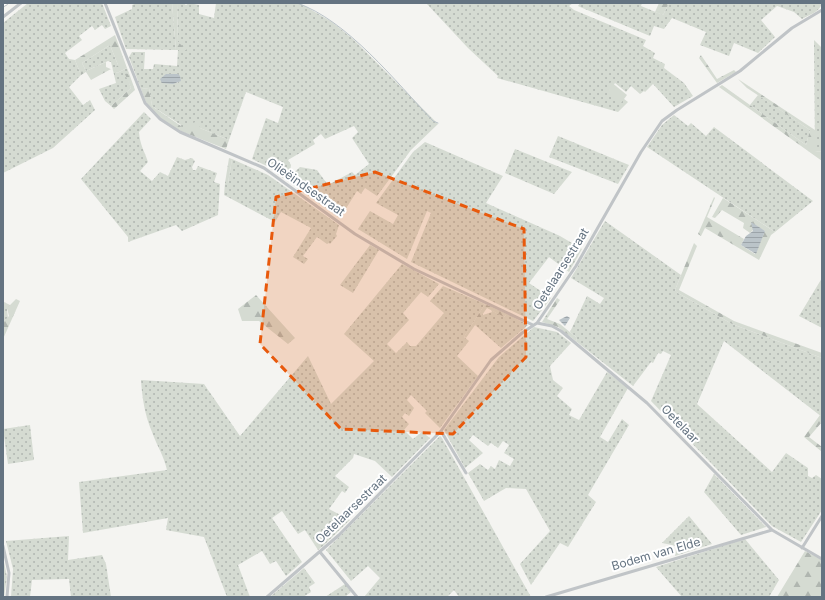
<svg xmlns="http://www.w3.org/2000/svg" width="825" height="600" viewBox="0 0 825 600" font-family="Inter,sans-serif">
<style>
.grass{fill:url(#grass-dots);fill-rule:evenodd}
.forest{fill:url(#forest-firs);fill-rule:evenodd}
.green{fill:#d5dbd2}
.water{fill:url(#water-rules)}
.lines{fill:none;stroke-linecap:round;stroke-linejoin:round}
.stream{stroke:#bbc4c9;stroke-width:1}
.secondary-casing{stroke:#b2b7bb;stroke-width:6}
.street{stroke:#c0c4c7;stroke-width:3}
.secondary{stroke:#fff;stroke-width:4.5}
.marked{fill:#e8590c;fill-opacity:0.2;stroke:#e8590c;stroke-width:3;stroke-dasharray:8 5;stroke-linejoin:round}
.labels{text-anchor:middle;stroke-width:4;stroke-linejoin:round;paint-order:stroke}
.street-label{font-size:12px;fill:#647381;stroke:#fff}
</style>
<defs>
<pattern id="grass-dots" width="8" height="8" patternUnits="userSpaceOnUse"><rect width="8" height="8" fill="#d5dbd2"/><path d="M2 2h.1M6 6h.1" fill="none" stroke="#b0b6b0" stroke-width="1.8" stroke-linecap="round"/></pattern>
<pattern id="forest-firs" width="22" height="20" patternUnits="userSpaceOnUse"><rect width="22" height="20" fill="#d5dbd2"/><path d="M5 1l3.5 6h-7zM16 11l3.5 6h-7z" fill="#b0b6b0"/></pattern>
<pattern id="water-rules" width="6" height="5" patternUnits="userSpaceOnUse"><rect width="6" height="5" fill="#bbc4c9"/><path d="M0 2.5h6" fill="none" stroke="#9ca4a9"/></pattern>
</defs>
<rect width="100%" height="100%" fill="#f4f4f1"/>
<path class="grass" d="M28 3H102L111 26 105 29 102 25 95 30 92 26 79 36 82 40 65 53 69 59 75 60 81 75 69 87 83 105 90 100 95 110 53 148 3 173V23Z
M137 3H172L176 50 126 49 115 17 132 9V5Z
M177 3H183L186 5 189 3 199 5V14L214 18 216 3H298L303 5 332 22 353 39 438 124 411 150 377 196 365 188 361 194 357 191 340 218 286 180 300 167 317 170 328 185 352 172 355 175 369 164 352 138 358 132 354 126 325 139 321 134 313 140 315 144 288 160 291 165 290 172 283 178 267 166 252 159 266 118 278 123 283 107 246 92 229 140 200 128V121L183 132 179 130 181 125 152 106 149 88 141 89 129 57 132 52H145L144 69H153L154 64 177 66 178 50H186L178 42ZM169 74H176L178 83H162Z
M426 3H573L569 6 574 10 646 40 643 46 655 53 653 58 665 64 664 68 684 83 693 96 674 107 653 84 645 92 644 91 640 94 631 86 626 92 615 83 611 89 628 102 618 112 497 78 498 76 468 48Z
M580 3H642L641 6 663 15 669 3H822C820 12 809 15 802 19L794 12 777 6 761 20 775 37 758 53 734 43 729 56 700 45 706 32 672 18 664 29 654 26 650 36 580 7 578 6Z
M814 40 822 48V152L815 151Z
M110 45 118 65 114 70 117 73 127 68 129 73 126 74 131 88 111 106 105 101 99 89 116 83 111 62 108 61 86 71 82 63Z
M758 95 810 130 806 145 750 105Z
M144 112 151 119 139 132C140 145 144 150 148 162L140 171 152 181 160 172 168 176 177 157 185 160 192 158 195 161 192 167 193 170H196L198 166 217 173 214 182 220 184 218 215 182 231 176 225 128 242V237L81 179Z
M674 115 688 126 691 123 706 136 714 127 813 201 775 232 647 147 662 125Z
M558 136 629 165 618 184 549 157Z
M425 142 503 176 486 203 560 236 582 249 569 272 549 257 529 283 551 298 534 320 533 321 411 262 431 213 427 211 407 259 358 229 370 211 393 224 398 215 376 203 413 152Z
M515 149 572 172 554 194 505 173Z
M232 159 268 175 339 225 336 234 337 236 330 244 329 243 327 244 317 237 303 256 308 259 304 264 293 257 311 228 281 212 275 222 224 195 225 183H228Z
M605 221 681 275 675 290 678 293 732 324 822 358V417L724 341 697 404 772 472 786 453 808 468V476L812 478 816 475 822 479V510L801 542 772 526 651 401 671 355 663 351 661 354 658 353 653 363 651 362 633 386 577 342 576 337 570 332 587 296 600 304 604 298 571 278Z
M370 245 379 250 353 293 340 285Z
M402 264 439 284 428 297 421 292 403 313 409 320 387 344 396 353 407 342 410 346H416L444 313 430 301 443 286 485 304 464 337 469 341 457 356 478 376 440 428 425 413 427 411 411 395 407 400 414 408 409 416 405 413 402 417 409 424 404 430 413 439 422 432 430 438 392 477 375 461 354 454 353 458 335 476 349 487 345 493 342 491 329 509 350 520 323 546 318 550 305 530 298 534 282 511 272 518 302 562 286 576 276 561 270 564 262 551 238 565 250 597H227L204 537 166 530 168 518 83 533 79 482 167 470C164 456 157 446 152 432 145 416 142 397 141 380L204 384 240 436 308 356 331 404 374 361 344 334Z
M822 278V328L799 316Z
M4 302 10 305 7 310 8 318 3 322Z
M491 310 504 317 507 314 528 325 501 348 475 325 482 313 483 315 492 312Z
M534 327 557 332 571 343 550 366 553 380 563 388 557 396 572 409 569 415 579 420 607 372 628 388 600 437 608 442 622 419 629 425 588 495 596 502 568 547 560 543 531 585 520 564 550 531 526 489 506 488 484 501 468 473 480 464 488 470 491 466 495 469 499 460 510 466 514 459 504 453 509 445 503 441 498 448 491 443 488 446 473 435 469 440 483 453 465 468 444 430 499 357Z
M30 425 34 460 8 464 3 429Z
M440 436 442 438 531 597H459L454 590 447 597H364L380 578 368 566 351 581 326 550Z
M714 474 766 527 741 535 704 492Z
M689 516 712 544 675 556 677 546 662 543Z
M69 536 68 560 102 555 106 564 111 597H71L69 579 32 580 30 597H11L13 569 6 541Z
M745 539 779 580 769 597H682L656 567Z
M3 557 7 577 4 597H3Z
M304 568 315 583 309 587 311 592 303 597H270Z
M345 584 351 592 345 597H325Z"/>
<path class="forest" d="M172 3H177L178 42 187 50H176Z
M659 3H669L663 15 655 12Z
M115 35 127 68 117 73 111 69 91 80 86 72 81 75 75 60ZM110 45 118 65 113 70 106 67V62L86 71 82 63Z
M701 55 717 79 734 70 736 72 717 83 699 58Z
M129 73 135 90 114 109 111 106 131 88 125 74Z
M738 79 815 130V151L822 152V161L719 87 722 85 806 145 810 130 747 88Z
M149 88 152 106 181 126 179 130C155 117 150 115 141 89Z
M200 120V128L229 140 226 149 183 132 186 126Z
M229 158 232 159 228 183H225Z
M714 197 715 198 707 217 744 239 741 245 755 254 765 231 751 223 754 229 750 233 743 228 744 223 722 210 715 218 712 217 723 198 775 232 771 235 759 260 705 228 701 236 698 234Z
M694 243 697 246 679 290 734 321 822 353V358L732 324 678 293 675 290Z
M256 295 295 338 288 344 259 321H242L238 309Z
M557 298 560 300 547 319 560 324 576 337 577 342 558 327 542 322Z
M16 299 20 301 3 339V322L9 316 7 308Z
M485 304 507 314 504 317 487 308 466 338 464 337Z
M820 415 822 417V422L809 437 822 447V452L804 437Z
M805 551 822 560V597H777Z"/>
<path class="green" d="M611 82 627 95 621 103 605 90Z"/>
<path class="water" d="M166 74H178L180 76 181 81 173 84 162 83 160 79Z
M751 222 765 231 756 254 741 245 746 236 753 231Z
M567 316 570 318 565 326 559 320Z"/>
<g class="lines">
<path class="stream" d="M297 3C347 20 396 82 433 121L438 123"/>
<defs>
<path id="secondary" d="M3 4 5 3"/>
</defs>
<use href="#secondary" class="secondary-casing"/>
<path class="street" d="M105 3 145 103 160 119 180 132 264 168 355 234 414 269 533 325
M3 17 21 3
M537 323 552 326 561 331 647 403 772 530 822 559
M441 431 466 473
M3 546 9 573 7 597
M802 548 822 516
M320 552 357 597
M267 597 339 535 441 431 491 360 522 333 537 323 576 266 641 152 662 121 677 110 740 71 792 28 822 10
M546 597 772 530"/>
<use href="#secondary" class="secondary"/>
</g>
<path class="marked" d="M375 172 524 229 526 357 453 434 341 429 260 344 276 197Z"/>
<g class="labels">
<g class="street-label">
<text transform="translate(306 187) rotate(35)" y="4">Olieëindsestraat</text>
<text transform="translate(561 269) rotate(-58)" y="4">Oetelaarsestraat</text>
<text transform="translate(680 424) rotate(46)" y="4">Oetelaar</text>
<text transform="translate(351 509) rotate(-44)" y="4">Oetelaarsestraat</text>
<text transform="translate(656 554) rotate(-16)" y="4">Bodem van Elde</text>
</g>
</g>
<rect width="825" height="600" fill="none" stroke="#647381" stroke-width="8"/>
</svg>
